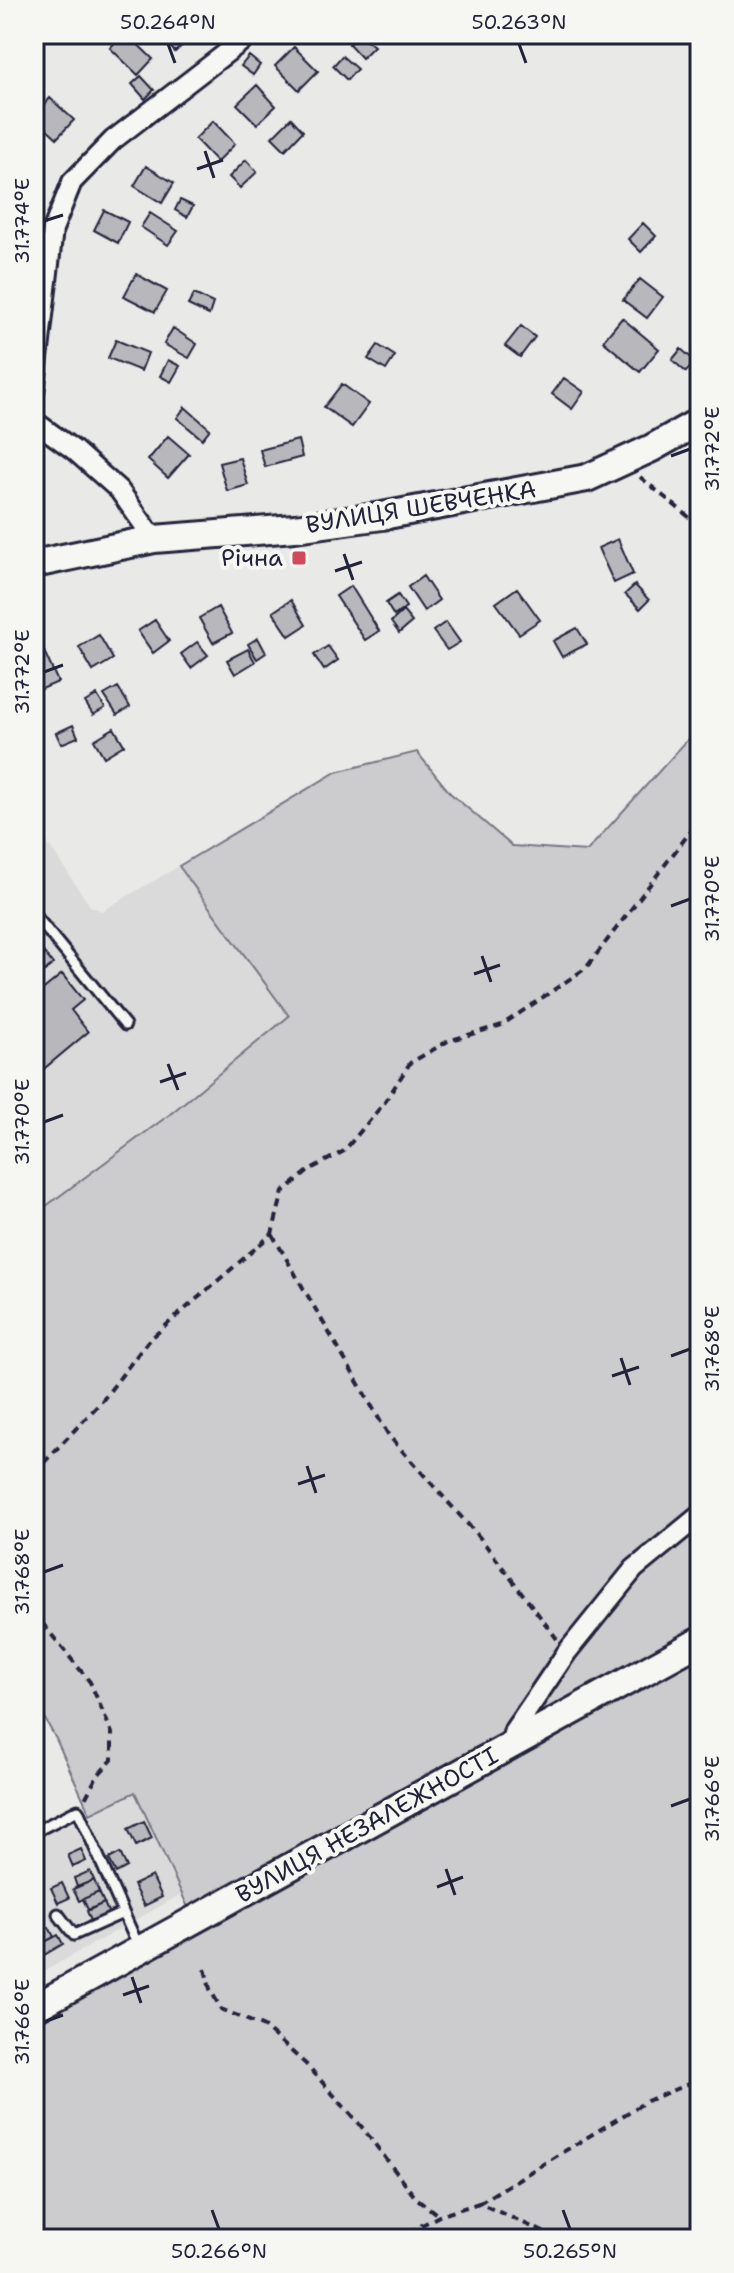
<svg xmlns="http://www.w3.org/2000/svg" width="734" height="2273" viewBox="0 0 734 2273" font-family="'Shantell Sans',sans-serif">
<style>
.built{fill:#dadada}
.green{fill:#ccccce;stroke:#777784;stroke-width:2}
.building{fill:#b8b8bc;stroke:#22223b;stroke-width:2}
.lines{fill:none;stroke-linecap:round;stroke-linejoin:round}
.lane-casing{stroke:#22223b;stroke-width:15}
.street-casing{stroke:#22223b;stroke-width:24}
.secondary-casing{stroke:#22223b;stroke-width:32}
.path{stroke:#22223b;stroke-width:4;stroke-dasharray:8 6;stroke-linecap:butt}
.lane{stroke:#f6f6f2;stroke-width:9}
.street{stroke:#f6f6f2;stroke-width:18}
.secondary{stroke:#f6f6f2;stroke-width:26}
.ticks{fill:none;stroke:#22223b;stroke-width:3}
.poi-dot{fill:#d1495b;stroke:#f6f6f2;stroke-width:3}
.labels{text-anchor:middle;stroke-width:8;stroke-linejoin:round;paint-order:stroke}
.street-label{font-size:24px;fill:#22223b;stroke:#f6f6f2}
.poi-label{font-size:24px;fill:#22223b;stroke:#f6f6f2;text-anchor:end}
.neatline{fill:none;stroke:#22223b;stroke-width:3}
.ticks-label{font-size:20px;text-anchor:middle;fill:#22223b}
</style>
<rect width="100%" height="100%" fill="#e9e9e7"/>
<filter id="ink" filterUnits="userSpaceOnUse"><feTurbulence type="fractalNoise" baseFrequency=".0125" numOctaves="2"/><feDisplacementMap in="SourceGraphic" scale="16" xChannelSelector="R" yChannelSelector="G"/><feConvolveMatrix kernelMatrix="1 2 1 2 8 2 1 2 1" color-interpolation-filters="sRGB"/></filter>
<g filter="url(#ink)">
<path class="built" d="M34 823 90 906 102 911 179 866 290 1016 169 1115 34 1219Z
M135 1792 182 1894 34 1977V1841Z"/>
<path class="green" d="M700 726V2239H34V2024L199 1931 135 1792 90 1814 56 1739 34 1699V1215L169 1115 289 1016 179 866 336 772 417 752 450 793 512 846 587 851Z"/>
<path class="building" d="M122 34H127L153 59 138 75 110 48Z
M158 34H195L175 52Z
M359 34 374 46 362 58 349 44Z
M294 47 318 71 299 90 275 66Z
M249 56 260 65 253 75 241 66Z
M342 56 357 69 347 80 333 66Z
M141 76 154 90 145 99 132 84Z
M257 85 276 106 257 124 237 104Z
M50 98 74 120 57 138 34 117Z
M291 118 303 131 285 150 272 137Z
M213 121 235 144 217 162 195 139Z
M246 160 257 172 240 188 229 177Z
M146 166 174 183 162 203 134 186Z
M180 200 193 206 187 217 175 210Z
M104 210 128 222 118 243 94 230Z
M150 213 178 231 168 245 141 227Z
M643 223 656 236 641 252 628 239Z
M136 274 167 291 155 312 124 296Z
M640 279 663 297 647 318 623 300Z
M194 294 213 303 209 315 188 305Z
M622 318 659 349 640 372 603 341Z
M521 326 535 337 520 357 505 346Z
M173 328 197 344 189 358 164 344Z
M116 340 148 353 141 371 108 358Z
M378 345 395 356 386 370 368 359Z
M681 349 695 361 686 372 672 360Z
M168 360 180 366 171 382 160 376Z
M564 378 584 392 572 409 552 394Z
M342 384 369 404 352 427 324 407Z
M185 407 210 429 202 439 177 418Z
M168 436 189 454 168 478 148 460Z
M298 440 302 457 265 467 260 450Z
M240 458 248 485 227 491 219 463Z
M618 539 633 574 614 583 598 548Z
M423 576 439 600 424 611 408 587Z
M635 585 649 600 640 609 625 594Z
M351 586 379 631 365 640 336 596Z
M517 588 540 620 519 634 496 603Z
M398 595 406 607 394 616 386 603Z
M291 600 306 625 289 636 273 612Z
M218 607 232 633 213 643 199 618Z
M403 611 412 622 399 633 391 622Z
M155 620 169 641 153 653 138 631Z
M446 622 460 642 447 650 433 631Z
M577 628 587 644 562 657 553 641Z
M99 635 113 659 93 671 79 647Z
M258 638 266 653 257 659 248 644Z
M197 642 208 655 191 668 181 654Z
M328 646 338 660 324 670 314 655Z
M43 649 58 682 35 692 34 653Z
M248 649 255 662 235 674 227 660Z
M118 687 130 707 117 715 104 695Z
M97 695 105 708 93 715 85 702Z
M73 725 78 737 61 744 56 733Z
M114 728 124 745 104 757 94 740Z
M34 940 53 964 34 980Z
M62 974 83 1000 71 1010 88 1032 34 1077V997Z
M144 1821 152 1838 136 1846 128 1829Z
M81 1849 86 1861 73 1867 68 1855Z
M120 1853 127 1867 116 1873 109 1859Z
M90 1871 94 1880 77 1887 74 1878Z
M152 1876 162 1897 144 1906 133 1885Z
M94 1880 99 1892 79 1901 73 1889Z
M62 1883 69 1898 58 1903 51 1888Z
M99 1892 104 1903 88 1910 83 1899Z
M104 1903 109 1914 91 1921 87 1911Z
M49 1927 54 1937 39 1945 34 1935Z
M58 1935 63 1944 44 1955 39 1945Z"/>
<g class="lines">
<defs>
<path id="lane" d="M34 914 125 1025
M34 1832 78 1810 139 1948
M58 1914 74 1935 123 1913"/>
<path id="street" d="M34 393 53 229 72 182 113 140 251 34
M34 421 74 450 119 490 154 539
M509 1748 514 1730 567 1652 634 1569 700 1515"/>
<path id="secondary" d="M34 564 154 539 295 528 382 516 587 478 652 448 700 421
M34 2008 700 1641"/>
</defs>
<use href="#lane" class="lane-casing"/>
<use href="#street" class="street-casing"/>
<use href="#secondary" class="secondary-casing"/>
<path class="path" d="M640 477 700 526
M272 1234 389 1436 481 1539 557 1639
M34 1473 102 1401 148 1341 272 1234 283 1192 311 1169 344 1151 385 1102 410 1063 448 1041 502 1025 586 968 700 819
M34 1613 90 1682 112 1733V1760L97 1776 84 1801
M205 1969 210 1989 221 2009 264 2027 308 2066 361 2126 415 2197 439 2216
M479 2203 647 2101 700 2079
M396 2239 439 2216 479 2203 559 2239"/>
<use href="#lane" class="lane"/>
<use href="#street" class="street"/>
<use href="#secondary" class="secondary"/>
</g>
</g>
<path class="ticks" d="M168 44 175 63M519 44 526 63M205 151 214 178M197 169 223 160M44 221 63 215M671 456 690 449M344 554 353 580M335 571 362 562M44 672 63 665M671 906 690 899M482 956 491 982M474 974 500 965M168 1064 178 1090M160 1082 186 1073M44 1122 63 1115M671 1356 690 1349M621 1358 630 1385M612 1376 639 1367M307 1466 316 1493M298 1484 325 1475M44 1572 63 1565M671 1806 690 1799M446 1869 455 1895M437 1887 463 1877M132 1977 141 2003M123 1995 149 1986M44 2022 63 2015M212 2210 219 2229M563 2210 570 2229"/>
<rect class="poi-dot" x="291" y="550" width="16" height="16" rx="4"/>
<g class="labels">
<g class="street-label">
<text transform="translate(421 507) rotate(-9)" y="8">ВУЛИЦЯ ШЕВЧЕНКА</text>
<text transform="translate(367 1825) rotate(-29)" y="8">ВУЛИЦЯ НЕЗАЛЕЖНОСТІ</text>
</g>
<g class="poi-label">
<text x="283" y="566">Річна</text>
</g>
</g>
<rect width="734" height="2273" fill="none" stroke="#f6f6f2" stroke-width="88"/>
<rect x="44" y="44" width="646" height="2185" class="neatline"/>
<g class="ticks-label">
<text x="168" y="29">50.264°N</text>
<text x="519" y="29">50.263°N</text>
<text transform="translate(22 221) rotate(-90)" y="7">31.774°E</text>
<text transform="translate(712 449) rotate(-90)" y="7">31.772°E</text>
<text transform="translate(22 672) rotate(-90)" y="7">31.772°E</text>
<text transform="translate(712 899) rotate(-90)" y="7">31.770°E</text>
<text transform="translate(22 1122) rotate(-90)" y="7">31.770°E</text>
<text transform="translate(712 1349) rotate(-90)" y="7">31.768°E</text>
<text transform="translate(22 1572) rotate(-90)" y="7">31.768°E</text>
<text transform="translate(712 1799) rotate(-90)" y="7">31.766°E</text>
<text transform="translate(22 2022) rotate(-90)" y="7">31.766°E</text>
<text x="219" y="2258">50.266°N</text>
<text x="570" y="2258">50.265°N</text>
</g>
</svg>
